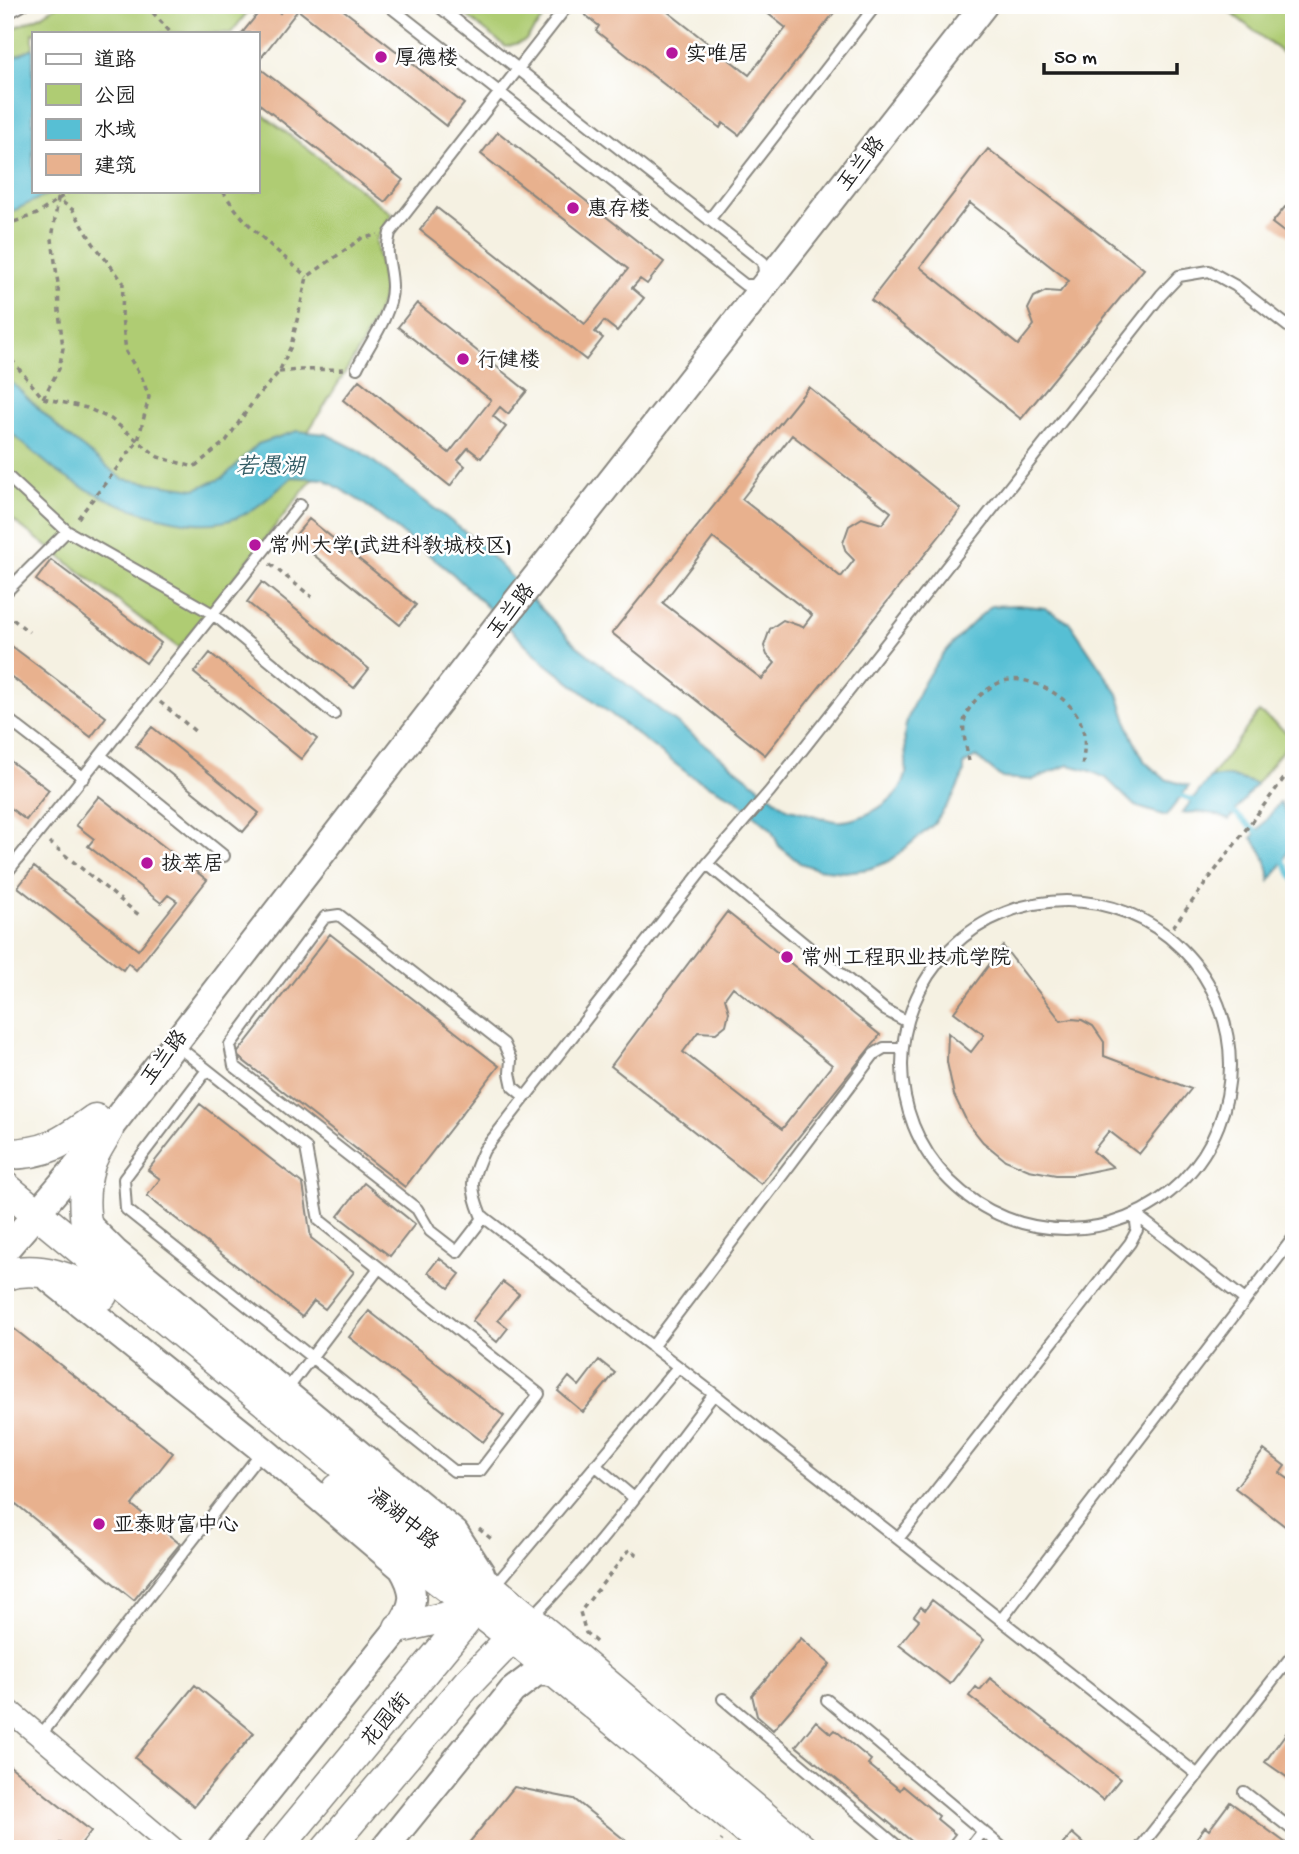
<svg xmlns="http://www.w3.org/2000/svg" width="1299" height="1854" viewBox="0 0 1299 1854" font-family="'Gochi Hand','LXGW WenKai TC',sans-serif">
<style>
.green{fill:#afcc73;stroke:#667448;stroke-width:2}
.water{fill:#57bfd4;stroke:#3a6e78;stroke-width:2}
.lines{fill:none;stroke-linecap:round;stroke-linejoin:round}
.stream{stroke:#57bfd4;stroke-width:5}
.building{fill:#e8b18e;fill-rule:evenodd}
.service-casing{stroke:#88867f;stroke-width:14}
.minor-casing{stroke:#88867f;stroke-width:24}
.tertiary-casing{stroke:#88867f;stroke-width:30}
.secondary-casing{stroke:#88867f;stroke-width:33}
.path{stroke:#88867f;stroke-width:3.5;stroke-dasharray:5 5;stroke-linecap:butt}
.service{stroke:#fff;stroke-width:10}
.minor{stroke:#fff;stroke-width:21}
.tertiary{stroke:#fff;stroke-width:26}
.secondary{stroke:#fff;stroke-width:30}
.poi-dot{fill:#b5179e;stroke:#fff;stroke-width:2.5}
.labels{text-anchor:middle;stroke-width:5;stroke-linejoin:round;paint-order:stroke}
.poi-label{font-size:21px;fill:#1c1c1c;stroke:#fff;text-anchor:start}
.street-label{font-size:21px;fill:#1c1c1c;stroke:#fff}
.water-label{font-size:23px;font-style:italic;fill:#345d66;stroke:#fff}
</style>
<rect width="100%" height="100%" fill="#fff"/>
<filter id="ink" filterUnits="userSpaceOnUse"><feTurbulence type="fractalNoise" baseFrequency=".0143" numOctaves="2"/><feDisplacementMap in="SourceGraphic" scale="14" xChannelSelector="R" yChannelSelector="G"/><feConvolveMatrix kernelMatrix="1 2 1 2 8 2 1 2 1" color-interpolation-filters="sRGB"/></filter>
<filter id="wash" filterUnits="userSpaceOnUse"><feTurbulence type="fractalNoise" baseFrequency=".00686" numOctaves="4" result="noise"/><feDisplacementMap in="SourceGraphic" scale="28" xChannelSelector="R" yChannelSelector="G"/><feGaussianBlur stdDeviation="1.57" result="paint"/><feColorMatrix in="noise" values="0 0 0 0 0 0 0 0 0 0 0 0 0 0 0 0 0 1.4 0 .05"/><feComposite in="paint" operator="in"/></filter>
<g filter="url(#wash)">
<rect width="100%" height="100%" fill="#f5f1e2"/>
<path class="green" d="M58 5H253L231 33H33V191H257V110L392 214 376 240 384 293 379 309 362 345 291 459 314 477 179 648 5 514V32L41 16Z
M453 5H554L525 41 506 47Z
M1221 5H1294V62Z
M1259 712 1293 737 1256 784 1229 776 1210 778Z"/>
<path class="water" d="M33 48V191H54L5 215V61Z
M5 376 65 434 123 479 195 489 223 478 258 444 297 431 326 434 360 451 478 542 576 645 788 809C804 811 819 818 835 821 859 824 902 800 906 774 908 757 901 737 907 721 923 670 953 641 991 606L1018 605 1045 608 1070 623 1118 694 1132 737 1145 762 1165 779 1189 786 1166 816 1135 806 1106 778 1088 770 1068 765 1032 780 1002 778 976 757 964 764V773L954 795 934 824 890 861 869 869 844 872 817 869 800 863 779 846 771 829 734 798 691 776 545 663 453 574 363 503 324 479 292 477C275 492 257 510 236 518 188 537 94 499 55 470 38 457 22 442 5 428Z
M1229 776 1256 784 1229 820C1213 812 1199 811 1182 813L1210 778Z
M1280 802C1299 835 1292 853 1270 881 1268 864 1264 851 1252 838Z"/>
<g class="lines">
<path class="stream" d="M1177 794 1198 802
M1227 811 1236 814 1261 836
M1282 858 1294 880"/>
</g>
<g id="blocks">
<path class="building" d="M265 5H270L280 13 286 5H337L464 104 446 126 298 10 257 63V33H242Z
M589 5H659L749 75 786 28 757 5H840L739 135 723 123 720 128 596 31 599 26 583 13Z
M257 66 403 180 385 202 257 102Z
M498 132 664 262 647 284 640 279 632 288 644 298 617 331 604 321 595 332 603 338 586 360 420 230 437 208 585 324 628 269 481 154Z
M988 149 1144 269 1021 419 871 300ZM970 203 1069 281 1060 292 1046 291 1034 297 1028 309 1034 325 1018 345 920 267Z
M1285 207 1294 211V235L1289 236 1272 223Z
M417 303 527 391 508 414 500 407 493 416 506 427 481 458 468 448 458 460 465 466 450 486 343 400 359 380 449 453 491 400 398 327Z
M809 387 961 509 765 755 612 633ZM792 435 891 512 882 524 862 518 849 526 843 543 846 552 854 560 841 577 742 499ZM713 538 812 615 803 627 783 620 770 629 764 646 767 655 775 663 762 679 663 603Z
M309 519 416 605 400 625 293 538Z
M51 560 161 643 146 663 36 580Z
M262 582 369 669 354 688 247 602Z
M5 641 106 717 91 737 5 672Z
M210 653 317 739 301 759 194 673Z
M152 727 259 813 243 832 136 746Z
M5 757 49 790 26 820 5 804Z
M99 796 207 880 136 970 128 963 123 970 18 887 34 867 138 950 177 901 168 895 161 903 88 846 94 839 76 825Z
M727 912 880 1035 761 1184 611 1066ZM733 987 832 1065 782 1129 683 1052 698 1032 716 1033 726 1025 729 1012 725 998Z
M330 934 499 1066 405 1187 236 1055Z
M1003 946 1061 1021 1072 1019 1082 1020 1093 1026 1104 1042V1056L1191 1089 1139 1154 1109 1131 1093 1151 1113 1167 1074 1175H1056L1029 1170 1005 1160 983 1142 967 1122 954 1095 947 1062 948 1033 971 1052 984 1035 954 1012Z
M200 1104 303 1184 311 1238 354 1272 325 1309 314 1301 302 1317 147 1196 160 1179 148 1170Z
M364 1183 415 1224 390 1256 338 1216Z
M439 1258 460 1274 449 1288 428 1272Z
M503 1282 519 1294 498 1320 508 1328 497 1342 472 1321Z
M369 1311 504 1416 483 1442 349 1337Z
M13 1328 173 1453 132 1505 180 1544 134 1600 16 1504 5 1518V1337Z
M599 1360 615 1373 583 1412 558 1391 569 1377 579 1386Z
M1264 1450 1285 1466 1280 1473 1294 1483V1533L1235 1488Z
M932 1600 984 1640 950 1684 899 1645 919 1620 914 1616 921 1607 925 1610Z
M801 1638 830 1664 773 1730 757 1716 752 1695Z
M990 1678 1120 1779 1103 1800 969 1696 976 1687 980 1690Z
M195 1685 254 1733 194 1806 135 1758Z
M816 1721 831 1734 835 1730 871 1760 868 1764 900 1790 903 1786 939 1816 937 1819 955 1834 943 1849H921L796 1746Z
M1294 1722V1782L1265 1762Z
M5 1762 91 1831 77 1849 60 1843 55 1849H5Z
M514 1787 574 1799 636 1849H464Z
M1230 1802 1294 1849H1188L1205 1827 1209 1830Z
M1072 1833 1090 1849H1059Z"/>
</g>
</g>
<g filter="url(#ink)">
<use href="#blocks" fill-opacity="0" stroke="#88867f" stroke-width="2"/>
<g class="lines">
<defs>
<path id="service" d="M388 5 745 285H765L763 262 437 5
M5 15 23 5
M709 220 876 5
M357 368C369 344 392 315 392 287 392 266 384 256 390 233L568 5
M5 474 67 531 213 614 334 714
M5 593 67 531
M5 717 84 778
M101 756 224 856
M707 864 885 1010 906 1021
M5 875 300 505
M902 1065a164 164 0 1 1 328 0a164 164 0 1 1-328 0Z
M176 1045 306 1148 319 1220 539 1394 480 1471H454L126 1209 124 1179 207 1070
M1135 1214 1245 1300
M484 1217 457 1252 430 1231 417 1209 234 1066 230 1045 325 917 339 915 504 1044 511 1060 510 1073 513 1087 525 1097
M652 1347 874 1054 884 1048H903
M285 1392 379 1268
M595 1465 634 1498
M898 1539 1130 1243 1137 1230 1135 1214
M493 1588 678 1367
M531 1618C599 1550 656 1470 714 1394
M1001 1620 1294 1237
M723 1699 901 1849
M827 1700 1004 1849
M40 1736 263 1450
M1198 1775 714 1394 481 1215C469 1185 471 1179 484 1150L707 864 770 791 1161 295 1179 276 1209 271 1236 286 1294 331
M1244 1792 1294 1831
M969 1849 983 1831
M1139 1849 1294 1653"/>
<path id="minor" d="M5 1707 174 1849"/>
<path id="tertiary" d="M87 1224 115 1252 455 1533 481 1573
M5 1250 108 1130 495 629 984 5
M50 1279 263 1450 402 1568C417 1593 415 1605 399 1628L221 1849
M384 1849 512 1691 537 1672 555 1673"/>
<path id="secondary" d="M5 1154C47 1154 62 1143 95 1119
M5 1187 570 1653 802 1849
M103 1265C83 1238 80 1197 90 1164 94 1152 102 1141 108 1130
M5 1275C40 1264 72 1279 102 1295
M337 1489 424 1569 512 1637 770 1849
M399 1628 476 1610
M277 1849 487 1595
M327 1849 467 1684 524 1625"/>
</defs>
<use href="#service" class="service-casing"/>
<use href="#minor" class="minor-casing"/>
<use href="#tertiary" class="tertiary-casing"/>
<use href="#secondary" class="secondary-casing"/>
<path class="path" d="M146 5 171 33
M223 191C244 226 277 250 307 277
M5 225 37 214 70 191
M5 352 43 398 87 408 111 419 158 457 194 467 226 441 255 399 279 372 291 346 307 277 362 238 378 235
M279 372 298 370 345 369
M43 398 59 369 63 348 59 312 58 284 52 239 58 199 73 210 93 243 123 282 122 317 126 352 142 378 149 397 138 441 75 522
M270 564 312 597
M5 613 29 632
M160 702 196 732
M969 761C967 748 961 731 965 718 970 701 992 682 1009 680 1032 676 1072 699 1080 721 1087 737 1084 751 1082 768
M49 842 139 915
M1167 935 1294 765
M479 1529 494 1541
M596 1642 586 1633 580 1612 630 1549 639 1557
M825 1843 832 1849
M715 1849 722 1840"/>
<use href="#service" class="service"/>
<use href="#minor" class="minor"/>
<use href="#tertiary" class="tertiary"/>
<use href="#secondary" class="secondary"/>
</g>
</g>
<g class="poi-dot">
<circle cx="672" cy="53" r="7"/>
<circle cx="381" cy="57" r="7"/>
<circle cx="573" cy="208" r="7"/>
<circle cx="463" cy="359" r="7"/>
<circle cx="255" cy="545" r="7"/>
<circle cx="147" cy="863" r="7"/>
<circle cx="787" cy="957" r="7"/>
<circle cx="99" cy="1524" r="7"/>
</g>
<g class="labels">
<g class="poi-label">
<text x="686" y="60">实唯居</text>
<text x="395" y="64">厚德楼</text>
<text x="587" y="215">惠存楼</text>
<text x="477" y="366">行健楼</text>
<text x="269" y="552">常州大学(武进科教城校区)</text>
<text x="161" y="870">拔萃居</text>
<text x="801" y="964">常州工程职业技术学院</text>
<text x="113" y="1531">亚泰财富中心</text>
</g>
<g class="street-label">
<text transform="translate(860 163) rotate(-52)" y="7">玉兰路</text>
<text transform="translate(510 610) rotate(-52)" y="7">玉兰路</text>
<text transform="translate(163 1057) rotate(-53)" y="7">玉兰路</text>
<text transform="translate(404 1518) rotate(39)" y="7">滆湖中路</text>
<text transform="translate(385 1719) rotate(-50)" y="7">花园街</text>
</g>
<g class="water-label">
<text x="270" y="473">若愚湖</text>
</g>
</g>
<rect width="1299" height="1854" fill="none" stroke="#fff" stroke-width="28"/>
<rect x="32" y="32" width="228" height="161" fill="#ffffff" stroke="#a4a4a4" stroke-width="2"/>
<rect x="46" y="54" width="35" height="10" fill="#ffffff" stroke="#a4a4a4" stroke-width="2"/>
<text x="94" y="66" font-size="21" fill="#1c1c1c">道路</text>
<rect x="46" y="84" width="35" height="21" fill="#afcc73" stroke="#a4a4a4" stroke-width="2"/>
<text x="94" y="102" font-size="21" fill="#1c1c1c">公园</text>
<rect x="46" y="119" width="35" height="21" fill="#57bfd4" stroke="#a4a4a4" stroke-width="2"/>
<text x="94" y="136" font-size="21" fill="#1c1c1c">水域</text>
<rect x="46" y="154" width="35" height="21" fill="#e8b18e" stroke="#a4a4a4" stroke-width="2"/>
<text x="94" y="172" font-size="21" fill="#1c1c1c">建筑</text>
<path d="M1044 63v10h133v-10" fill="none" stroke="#1c1c1c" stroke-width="3.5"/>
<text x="1054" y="63" font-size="21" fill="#1c1c1c" stroke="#ffffff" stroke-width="5" paint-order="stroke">50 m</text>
</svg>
